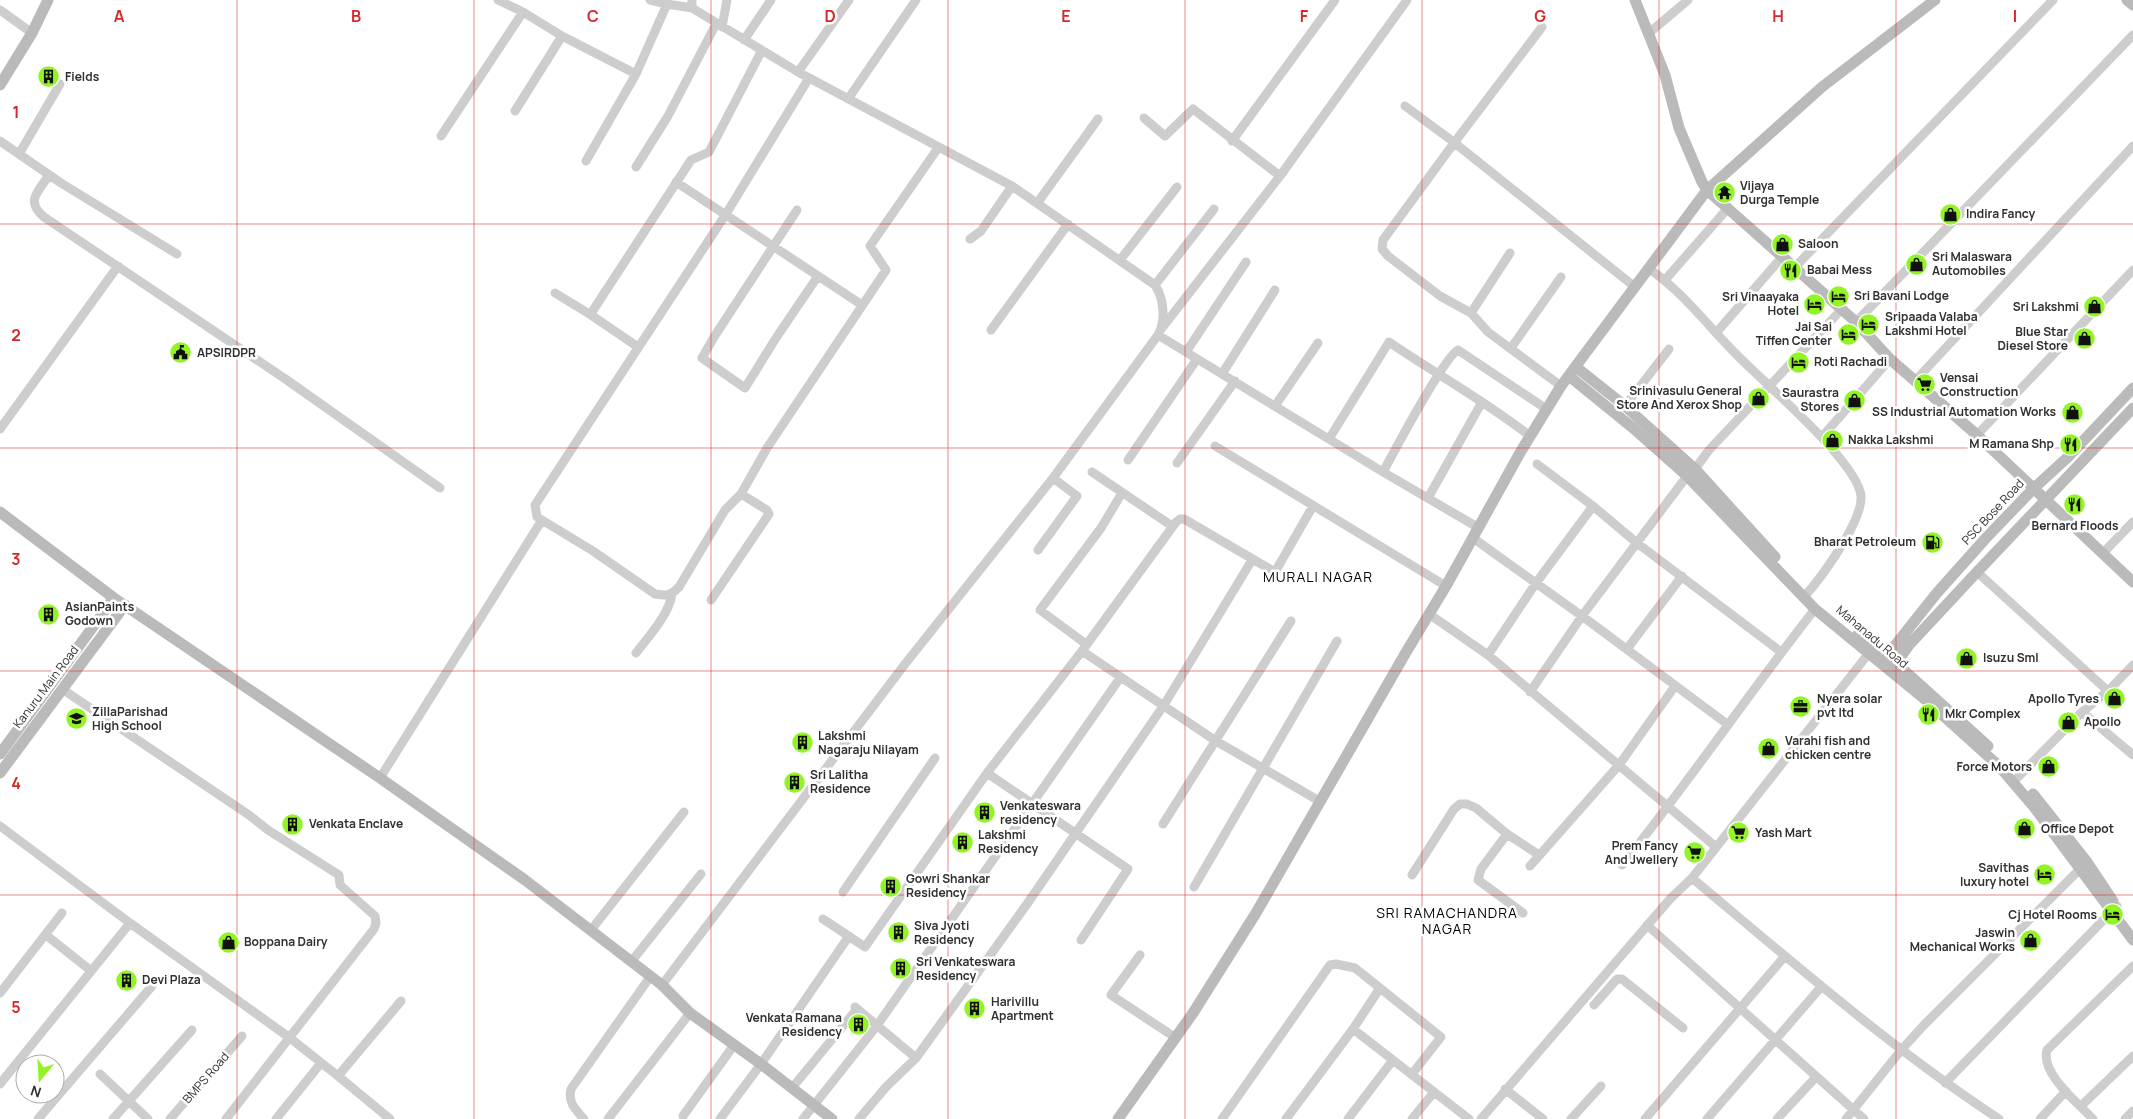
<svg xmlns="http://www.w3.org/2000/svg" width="2133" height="1119" viewBox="0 0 2133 1119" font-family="Manrope,sans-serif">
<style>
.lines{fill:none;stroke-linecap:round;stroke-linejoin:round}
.street{stroke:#cdcdcd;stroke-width:9}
.secondary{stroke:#bababa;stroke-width:11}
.grid{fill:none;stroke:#d62828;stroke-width:1;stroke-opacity:0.55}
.labels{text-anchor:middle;stroke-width:5;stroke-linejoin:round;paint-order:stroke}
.poi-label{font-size:12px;font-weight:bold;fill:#303030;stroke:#fff;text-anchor:start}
.street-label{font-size:12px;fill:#303030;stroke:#fff}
.neighbourhood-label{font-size:14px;letter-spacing:1px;fill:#000;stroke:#fff}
.grid-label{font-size:16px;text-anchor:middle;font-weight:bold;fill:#d62828;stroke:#fff;stroke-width:5;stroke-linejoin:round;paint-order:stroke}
</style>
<rect width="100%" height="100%" fill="#fff"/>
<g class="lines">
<path class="street" d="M498 0 523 12 562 36 636 74 667 4 692 8
M650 0 667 4
M692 0V8L798 72 1012 186 1155 285C1164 299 1166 320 1158 335L1383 472 1479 528
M0 10 32 33
M722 27 727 0
M1542 27 1454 143 1383 240 1382 249 1388 256 1440 296 1471 313 1488 332 1561 386
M1649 33 1688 0
M744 40 771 0
M798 72 849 0
M809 78 726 214 535 505 537 517 593 551 655 594C667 596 670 596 679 587L725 510 741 494 767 448 886 270 870 246 938 148
M848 99 916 0
M1405 106 1451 140 1635 287
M515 111 562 36
M1144 118 1165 136 1193 109 1280 176
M441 136 523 12
M0 141 61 183 177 254
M1232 141 1335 0
M19 154 60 84
M586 161 636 74
M636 167 668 116 716 24
M49 175C38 192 25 201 44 217L284 378 440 488
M676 182 862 305
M1038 202 1098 119
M797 210 714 337 702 358 745 388 776 338 818 276
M970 239 981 231 1012 186
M1120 260 1177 187
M1795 267 2053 0
M1648 268C1682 291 1708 326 1737 355 1763 382 1858 462 1861 496 1863 521 1821 578 1804 597
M1665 280 1728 208
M1155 285 1214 209
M555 293 591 315
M1471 313 1510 253
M1856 322 2133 35
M1162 328 1280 176 1407 0
M991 330 1068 224
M1716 333 1782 257
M638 347 591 315 592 312 691 160 709 152 762 50
M1511 348 1561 277
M1186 352 1246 262
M1222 374 1275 290
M1915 381 2133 146
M1275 406 1318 343
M1625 406 1669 349
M0 429 118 266
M1977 435 2133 270
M1822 437 1890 359
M1329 439 1389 342C1436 374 1485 401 1530 436
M1215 446 1446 586
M1128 460 1197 359
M1177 463 1235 381
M1537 464 1593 506 1637 543 1781 652
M1695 469 1709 450 1841 310
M1092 472 1172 526
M1383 472C1394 452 1444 357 1458 350L1542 406 1546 411
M1428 498 1482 402
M1473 538 1582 616 1727 724
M1038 550 1077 496 1053 478 1158 335
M2102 554 2133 522
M1977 572 2108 691
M711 600 769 514 767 510 741 494
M1429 614 1488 655 1716 847
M1086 644 1040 610 1101 528 1122 493
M1627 649 1682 576
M1082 651 1216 741 1321 802
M636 653C648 637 669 615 672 594
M1488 655 1536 583 1593 506
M62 689 249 815 268 830 339 875 340 885 375 916 376 923 374 929 226 1119
M1530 692 1582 616 1687 476
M2082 712 2133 755
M987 773 1128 869 1081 940
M2018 777 2082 712 2108 691 2133 665
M380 778 542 520
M1163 824 1291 621
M0 826 130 923 0 1084
M1507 834 1481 869 1478 880 1523 913
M1622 865C1689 782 1749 693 1815 609
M1530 866 1619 765 1675 686
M1412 875 1454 809 1460 804H1467L1476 808 1507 834 1539 855
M1692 878C1792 962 1890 1047 1999 1119
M1194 887 1337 641
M843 892 935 758
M823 919 865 947 987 773 1082 651 1176 522 1180 519H1184L1275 572 1313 506
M130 923 290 1038 338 1076 401 1001
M1647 925 1864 1119
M591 930 684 812
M46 935 90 970
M1140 955 1111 995 1176 1038
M631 962 701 874
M662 985 905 664 1053 478
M0 993 62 913
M1594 1005 1617 979H1622L1683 1028
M855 1007 916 1058
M1353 1029 1469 1119
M17 1063 25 1070
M100 1074 148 1119
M338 1076 390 1119
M1945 1083 2117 906
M792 1088 857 1009
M1505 1089 1543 1119
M2081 1106 2133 1056
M683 1116 734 1045
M38 1119 152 986
M113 1119 192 1030
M170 1119 242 1036
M276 1119 321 1063
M584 1119C575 1109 568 1103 571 1089L650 977
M608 1119 690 1013
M720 1119 761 1064 849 936
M803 1119 876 1027 1120 678
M859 1119 886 1087 916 1058 1027 904 1164 705 1252 560
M1222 1119 1330 965 1336 964 1355 968 1441 1037 1412 1074
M1286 1119 1353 1029 1380 988
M1348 1119 1393 1060
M1412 1119 1434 1092
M1481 1119 1670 899 1692 878 1869 653
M1571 1119 1601 1086
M1645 1119 1785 956
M1707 1119 1821 987
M1777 1119 1816 1077
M1846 1119 1902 1049 1924 1025 2083 866
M2040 1119 2066 1091
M2093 1119C2078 1103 2040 1073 2047 1050L2133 966
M2125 1119 2133 1111"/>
<path class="secondary" d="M1635 0 1665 75 1679 128 1702 182 1707 190 1856 322 1890 359 1977 435 2133 582
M2127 0 2133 5
M0 85 32 33 48 0
M1576 367 1625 406 1695 469 1775 557
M1569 376 1633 428 1687 476 1815 609 1927 701 1999 766 2034 807 2133 940
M0 512 114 598 380 778 525 880 662 985 690 1013 761 1064 832 1119
M1858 634 1896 663 1988 746
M1882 662 1936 594 1986 538 2033 489 2068 457 2133 388
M1892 669 1909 645 1977 572 2133 408
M0 754 114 598
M0 773 125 605
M2033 794 2087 862 2113 901
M1118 1119 1193 1013 1256 913 1405 654 1446 586 1521 451 1561 386 1707 190 1822 87 1935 0"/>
</g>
<path class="grid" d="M237 0V1119M474 0V1119M711 0V1119M948 0V1119M1185 0V1119M1422 0V1119M1659 0V1119M1896 0V1119M0 224H2133M0 448H2133M0 671H2133M0 895H2133"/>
<defs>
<symbol id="building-disc" viewBox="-11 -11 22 22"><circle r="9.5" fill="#92f523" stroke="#fff"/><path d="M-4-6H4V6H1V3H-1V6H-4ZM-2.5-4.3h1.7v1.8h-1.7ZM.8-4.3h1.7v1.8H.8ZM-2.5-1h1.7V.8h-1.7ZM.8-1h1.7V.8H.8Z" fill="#111"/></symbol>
<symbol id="temple-disc" viewBox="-11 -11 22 22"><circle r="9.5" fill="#92f523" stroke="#fff"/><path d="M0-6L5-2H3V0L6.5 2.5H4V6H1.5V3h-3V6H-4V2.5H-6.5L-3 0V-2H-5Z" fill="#111"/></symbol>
<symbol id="shop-disc" viewBox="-11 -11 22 22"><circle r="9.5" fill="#92f523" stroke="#fff"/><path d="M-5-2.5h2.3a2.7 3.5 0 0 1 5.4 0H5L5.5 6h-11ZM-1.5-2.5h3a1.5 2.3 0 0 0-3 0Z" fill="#111"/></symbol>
<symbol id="restaurant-disc" viewBox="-11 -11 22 22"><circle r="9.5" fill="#92f523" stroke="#fff"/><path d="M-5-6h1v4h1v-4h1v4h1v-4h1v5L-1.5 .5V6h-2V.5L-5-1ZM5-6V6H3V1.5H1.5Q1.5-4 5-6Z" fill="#111"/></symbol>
<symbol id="hotel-disc" viewBox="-11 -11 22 22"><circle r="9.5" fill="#92f523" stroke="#fff"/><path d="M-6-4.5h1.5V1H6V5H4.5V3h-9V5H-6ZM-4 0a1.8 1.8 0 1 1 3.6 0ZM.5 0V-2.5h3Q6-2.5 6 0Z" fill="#111"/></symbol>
<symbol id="civic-disc" viewBox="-11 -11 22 22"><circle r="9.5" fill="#92f523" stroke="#fff"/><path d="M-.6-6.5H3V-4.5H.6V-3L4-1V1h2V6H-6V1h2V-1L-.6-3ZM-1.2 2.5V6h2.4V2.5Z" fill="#111"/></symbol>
<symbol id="supermarket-disc" viewBox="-11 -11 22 22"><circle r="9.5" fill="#92f523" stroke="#fff"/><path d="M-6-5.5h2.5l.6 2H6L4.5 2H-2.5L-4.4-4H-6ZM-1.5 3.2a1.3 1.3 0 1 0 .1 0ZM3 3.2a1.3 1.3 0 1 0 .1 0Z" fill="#111"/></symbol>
<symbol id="fuel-disc" viewBox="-11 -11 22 22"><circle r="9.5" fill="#92f523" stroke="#fff"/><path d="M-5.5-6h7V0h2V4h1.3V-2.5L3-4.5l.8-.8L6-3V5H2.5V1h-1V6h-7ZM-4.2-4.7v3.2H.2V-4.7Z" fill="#111"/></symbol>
<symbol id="office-disc" viewBox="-11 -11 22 22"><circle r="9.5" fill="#92f523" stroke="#fff"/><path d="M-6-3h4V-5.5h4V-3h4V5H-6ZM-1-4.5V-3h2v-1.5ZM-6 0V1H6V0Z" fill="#111"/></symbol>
<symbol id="school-disc" viewBox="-11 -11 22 22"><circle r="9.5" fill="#92f523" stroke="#fff"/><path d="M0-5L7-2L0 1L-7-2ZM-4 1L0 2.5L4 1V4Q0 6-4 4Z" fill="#111"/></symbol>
</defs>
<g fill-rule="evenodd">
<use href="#building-disc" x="36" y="64" width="25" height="25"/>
<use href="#temple-disc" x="1712" y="180" width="25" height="25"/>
<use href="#shop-disc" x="1938" y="202" width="25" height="25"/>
<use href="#shop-disc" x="1770" y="232" width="25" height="25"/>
<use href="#shop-disc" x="1904" y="252" width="25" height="25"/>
<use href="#restaurant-disc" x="1778" y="258" width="25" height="25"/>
<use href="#hotel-disc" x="1826" y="284" width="25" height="25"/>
<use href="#hotel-disc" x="1802" y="292" width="25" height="25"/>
<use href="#shop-disc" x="2082" y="294" width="25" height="25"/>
<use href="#hotel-disc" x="1856" y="312" width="25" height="25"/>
<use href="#hotel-disc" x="1836" y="322" width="25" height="25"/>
<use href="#shop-disc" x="2072" y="326" width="25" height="25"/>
<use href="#civic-disc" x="168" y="340" width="25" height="25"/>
<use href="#hotel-disc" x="1786" y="350" width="25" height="25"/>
<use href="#supermarket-disc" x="1912" y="372" width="25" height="25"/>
<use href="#shop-disc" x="1746" y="386" width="25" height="25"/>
<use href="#shop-disc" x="1842" y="388" width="25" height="25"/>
<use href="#shop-disc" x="2060" y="400" width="25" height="25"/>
<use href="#shop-disc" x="1820" y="428" width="25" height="25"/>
<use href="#restaurant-disc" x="2058" y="432" width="25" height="25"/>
<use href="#restaurant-disc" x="2062" y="492" width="25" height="25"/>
<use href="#fuel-disc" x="1920" y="530" width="25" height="25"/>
<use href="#building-disc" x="36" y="602" width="25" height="25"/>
<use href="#shop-disc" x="1954" y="646" width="25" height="25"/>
<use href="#shop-disc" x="2102" y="686" width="25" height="25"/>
<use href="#office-disc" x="1788" y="694" width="25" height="25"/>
<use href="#restaurant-disc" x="1916" y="702" width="25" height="25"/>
<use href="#school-disc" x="64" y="706" width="25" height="25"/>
<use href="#shop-disc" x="2056" y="710" width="25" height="25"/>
<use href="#building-disc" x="790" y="730" width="25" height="25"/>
<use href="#shop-disc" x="1756" y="736" width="25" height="25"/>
<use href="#shop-disc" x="2036" y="754" width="25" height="25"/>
<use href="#building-disc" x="782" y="770" width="25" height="25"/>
<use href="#building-disc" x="972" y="800" width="25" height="25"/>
<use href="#building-disc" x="280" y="812" width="25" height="25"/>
<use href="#shop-disc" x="2012" y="816" width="25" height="25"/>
<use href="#supermarket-disc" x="1726" y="820" width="25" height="25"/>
<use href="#building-disc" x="950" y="830" width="25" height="25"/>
<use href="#supermarket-disc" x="1682" y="840" width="25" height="25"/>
<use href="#hotel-disc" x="2032" y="862" width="25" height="25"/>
<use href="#building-disc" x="878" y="874" width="25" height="25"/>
<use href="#hotel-disc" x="2100" y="902" width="25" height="25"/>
<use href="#building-disc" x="886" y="920" width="25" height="25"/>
<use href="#shop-disc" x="2018" y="928" width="25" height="25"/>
<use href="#shop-disc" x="216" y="930" width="25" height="25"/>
<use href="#building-disc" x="888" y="956" width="25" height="25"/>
<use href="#building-disc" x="114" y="968" width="25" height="25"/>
<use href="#building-disc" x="962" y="996" width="25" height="25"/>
<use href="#building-disc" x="846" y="1012" width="25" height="25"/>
</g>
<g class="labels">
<g class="poi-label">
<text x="65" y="81">Fields</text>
<text x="1740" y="190">Vijaya<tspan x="1740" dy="14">Durga Temple</tspan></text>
<text x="1966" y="218">Indira Fancy</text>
<text x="1798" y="248">Saloon</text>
<text x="1932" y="261">Sri Malaswara<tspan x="1932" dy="14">Automobiles</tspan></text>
<text x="1807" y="274">Babai Mess</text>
<text x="1854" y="300">Sri Bavani Lodge</text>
<text x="1799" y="301" text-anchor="end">Sri Vinaayaka<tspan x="1799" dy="14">Hotel</tspan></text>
<text x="2079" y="311" text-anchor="end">Sri Lakshmi</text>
<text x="1885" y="321">Sripaada Valaba<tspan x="1885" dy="14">Lakshmi Hotel</tspan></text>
<text x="1832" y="331" text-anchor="end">Jai Sai<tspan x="1832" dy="14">Tiffen Center</tspan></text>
<text x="2068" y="336" text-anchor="end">Blue Star<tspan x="2068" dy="14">Diesel Store</tspan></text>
<text x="197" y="357">APSIRDPR</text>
<text x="1814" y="366">Roti Rachadi</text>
<text x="1940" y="382">Vensai<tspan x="1940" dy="14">Construction</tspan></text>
<text x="1742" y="395" text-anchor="end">Srinivasulu General<tspan x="1742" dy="14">Store And Xerox Shop</tspan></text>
<text x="1839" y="397" text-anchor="end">Saurastra<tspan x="1839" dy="14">Stores</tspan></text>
<text x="2056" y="416" text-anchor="end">SS Industrial Automation Works</text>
<text x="1848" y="444">Nakka Lakshmi</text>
<text x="2054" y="448" text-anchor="end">M Ramana Shp</text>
<text x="2075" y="530" text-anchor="middle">Bernard Floods</text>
<text x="1916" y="546" text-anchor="end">Bharat Petroleum</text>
<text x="65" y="611">AsianPaints<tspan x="65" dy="14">Godown</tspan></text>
<text x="1983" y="662">Isuzu Sml</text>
<text x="1817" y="703">Nyera solar<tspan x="1817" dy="14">pvt ltd</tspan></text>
<text x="2099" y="703" text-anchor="end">Apollo Tyres</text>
<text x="92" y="716">ZillaParishad<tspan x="92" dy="14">High School</tspan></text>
<text x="1945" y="718">Mkr Complex</text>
<text x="2084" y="726">Apollo</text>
<text x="818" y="740">Lakshmi<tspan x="818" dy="14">Nagaraju Nilayam</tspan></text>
<text x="1785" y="745">Varahi fish and<tspan x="1785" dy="14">chicken centre</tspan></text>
<text x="2032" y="771" text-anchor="end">Force Motors</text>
<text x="810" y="779">Sri Lalitha<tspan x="810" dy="14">Residence</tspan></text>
<text x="1000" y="810">Venkateswara<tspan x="1000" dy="14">residency</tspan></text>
<text x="309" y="828">Venkata Enclave</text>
<text x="2041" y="833">Office Depot</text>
<text x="1755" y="837">Yash Mart</text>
<text x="978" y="839">Lakshmi<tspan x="978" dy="14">Residency</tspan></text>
<text x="1678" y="850" text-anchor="end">Prem Fancy<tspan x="1678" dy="14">And Jwellery</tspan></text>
<text x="2029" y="872" text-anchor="end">Savithas<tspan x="2029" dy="14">luxury hotel</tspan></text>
<text x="906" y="883">Gowri Shankar<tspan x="906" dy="14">Residency</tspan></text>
<text x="2097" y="919" text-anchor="end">Cj Hotel Rooms</text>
<text x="914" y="930">Siva Jyoti<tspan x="914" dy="14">Residency</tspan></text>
<text x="2015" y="937" text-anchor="end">Jaswin<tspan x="2015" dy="14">Mechanical Works</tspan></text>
<text x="244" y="946">Boppana Dairy</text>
<text x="916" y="966">Sri Venkateswara<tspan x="916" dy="14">Residency</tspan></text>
<text x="142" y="984">Devi Plaza</text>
<text x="991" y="1006">Harivillu<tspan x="991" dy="14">Apartment</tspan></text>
<text x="842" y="1022" text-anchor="end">Venkata Ramana<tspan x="842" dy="14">Residency</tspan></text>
</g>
<g class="street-label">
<text transform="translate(1993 512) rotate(-47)" y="4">PSC Bose Road</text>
<text transform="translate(1872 637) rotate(40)" y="4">Mahanadu Road</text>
<text transform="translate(46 687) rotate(-53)" y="4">Kanuru Main Road</text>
<text transform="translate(206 1078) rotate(-49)" y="4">BMPS Road</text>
</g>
<g class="neighbourhood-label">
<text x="1318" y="582">MURALI NAGAR</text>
<text x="1447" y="918">SRI RAMACHANDRA<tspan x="1447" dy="16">NAGAR</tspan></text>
</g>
</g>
<g class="grid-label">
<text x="119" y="22">A</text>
<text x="356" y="22">B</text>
<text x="593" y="22">C</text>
<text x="830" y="22">D</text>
<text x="1066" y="22">E</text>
<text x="1304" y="22">F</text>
<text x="1540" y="22">G</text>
<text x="1778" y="22">H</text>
<text x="2015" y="22">I</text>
<text x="16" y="118">1</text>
<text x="16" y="341">2</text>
<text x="16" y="565">3</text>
<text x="16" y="789">4</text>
<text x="16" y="1013">5</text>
</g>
<g transform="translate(40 1079) rotate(198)"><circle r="24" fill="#ffffff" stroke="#acacac"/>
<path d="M0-4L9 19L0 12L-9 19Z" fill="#92f523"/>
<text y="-8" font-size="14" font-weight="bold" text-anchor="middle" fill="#303030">N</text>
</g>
</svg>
